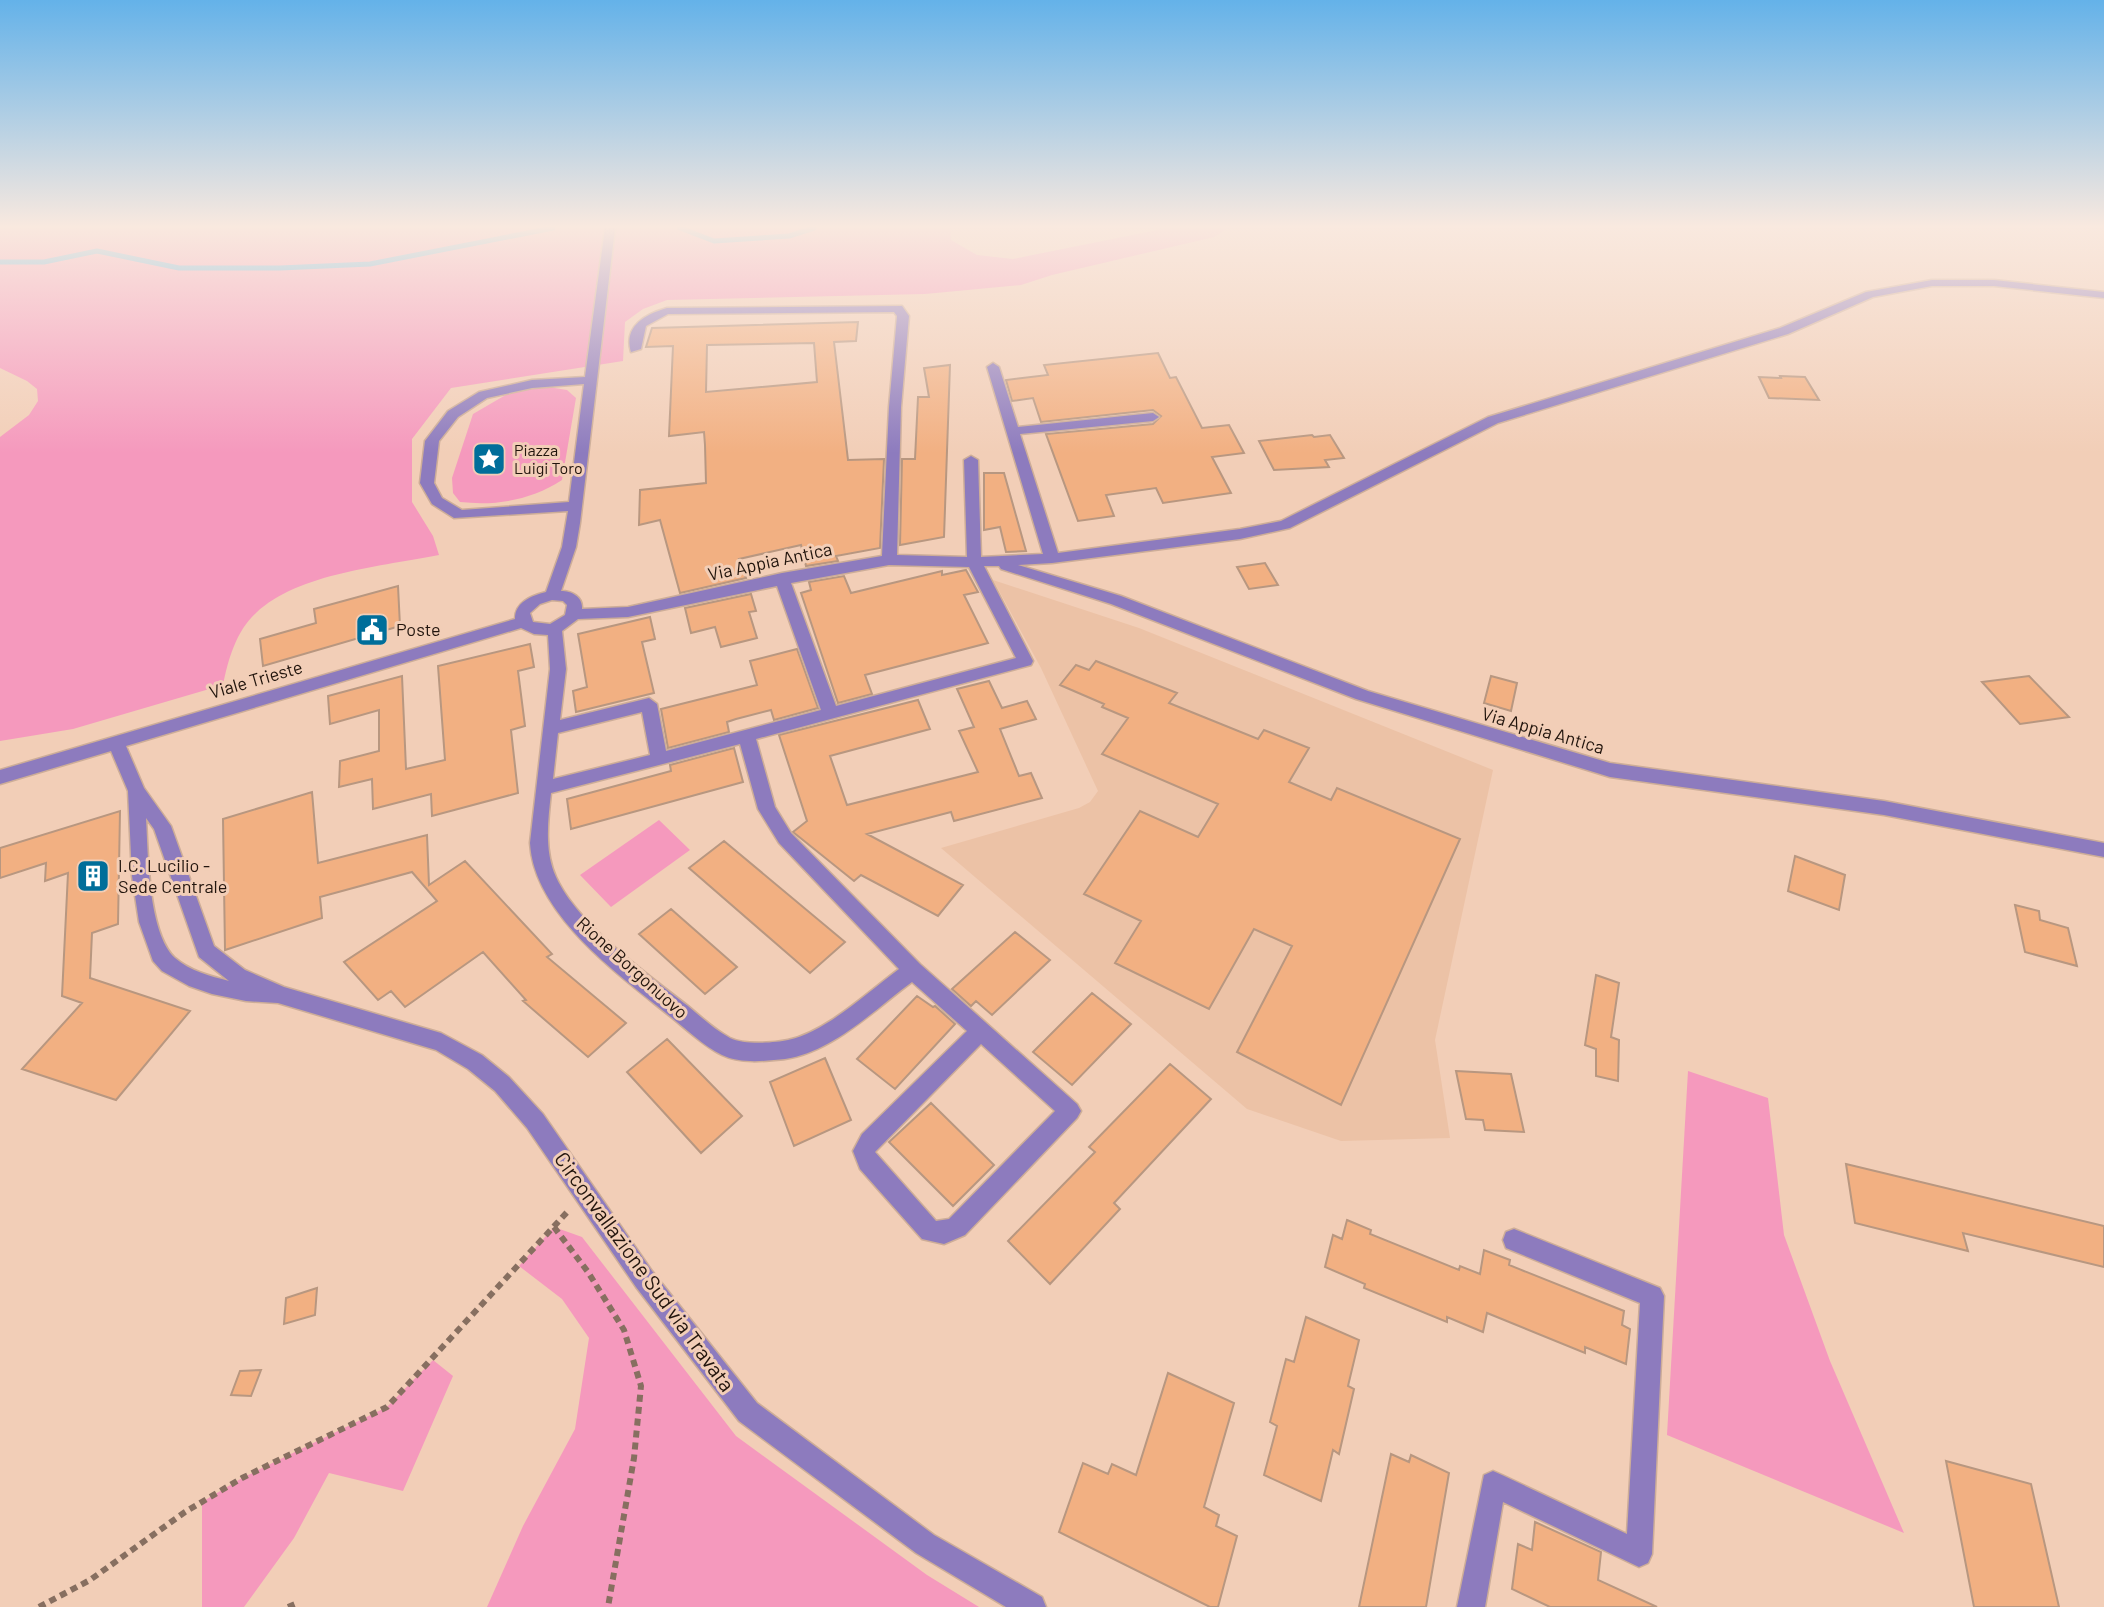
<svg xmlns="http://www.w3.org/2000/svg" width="2104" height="1607" viewBox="0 0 2104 1607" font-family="Barlow,sans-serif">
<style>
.built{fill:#ecc2a6}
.green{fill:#f599bd}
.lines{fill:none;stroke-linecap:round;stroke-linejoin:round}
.stream{stroke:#3fb0ea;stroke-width:5}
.building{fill:#f2b082;stroke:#b89780;stroke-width:2;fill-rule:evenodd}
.minor-casing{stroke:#cdad98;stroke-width:3}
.path{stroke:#876f60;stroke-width:6;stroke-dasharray:7 5;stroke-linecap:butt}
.minor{fill:#8d7bbe;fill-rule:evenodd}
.labels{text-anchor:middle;stroke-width:6;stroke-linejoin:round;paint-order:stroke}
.far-poi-label{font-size:16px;fill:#22150d;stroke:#f2ceb7;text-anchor:start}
.street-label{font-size:18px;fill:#22150d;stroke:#f2ceb7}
.poi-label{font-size:18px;fill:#22150d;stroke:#f2ceb7;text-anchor:start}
.near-street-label{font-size:21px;fill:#22150d;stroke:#f2ceb7}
</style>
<rect width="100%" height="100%" fill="#f2ceb7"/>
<path class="built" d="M993 580 1139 628 1493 770 1435 1040 1450 1138 1341 1141 1247 1109 941 848 1079 808 1090 802 1098 791 1041 668Z"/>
<path class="green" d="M0 228H950L951 240 977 255 1013 259 1167 228H1228L1214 237 1052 275 1021 285 925 294 667 300 643 309 625 322 623 361 451 388 412 439V502L433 536 439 555C384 566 298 573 256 613 236 631 228 660 223 685L73 729 0 741V437L29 415 38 401 37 389 27 381 0 368Z
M542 386 567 390 576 398 562 480C531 500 497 506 460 502L453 493 452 478 473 414 509 393Z
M659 820 690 850 611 907 580 875Z
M1688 1071 1768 1098 1784 1235 1830 1361 1904 1533 1667 1435Z
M554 1227 582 1237 736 1436 927 1575 979 1607H487L523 1526 575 1429 589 1338 562 1299 519 1266Z
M433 1360 453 1376 403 1491 329 1473 294 1538 244 1607H202V1502L242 1478 387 1407Z"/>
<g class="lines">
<path class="stream" d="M680 228 714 241 789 236 814 228
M0 262H44L97 251 179 268H280L370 264 553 228"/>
</g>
<path class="building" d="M858 322 856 341 834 342 848 460 884 459 880 548 836 556 838 561 806 566 801 545 739 559 746 578 680 593 660 520 639 525 640 490 706 483 705 445 704 432 669 436 673 346 646 347 652 328ZM814 343 817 382 706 392 707 345Z
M1158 353 1170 378 1176 377 1202 428 1229 425 1244 453 1212 457 1231 493 1163 503 1156 488 1106 495 1114 516 1078 521 1046 434 1153 424 1161 416 1153 410 1041 422 1033 398 1012 401 1006 380 1048 375 1044 365Z
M950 365 944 537 900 545 902 459H915L918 397H929L924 368Z
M1780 376 1805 377 1819 400 1769 398 1759 377 1781 378Z
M1312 435 1314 437 1330 435 1344 458 1325 460 1329 467 1274 470 1259 441Z
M984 473H1004L1026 551 1006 552 1000 527 984 530Z
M1265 563 1278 585 1249 589 1237 567Z
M966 570 978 592 964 595 988 643 865 675 872 694 838 703 801 593 811 590 809 582 844 576 851 593 942 571V575Z
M398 586 400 626 263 666 260 639 316 623 314 609Z
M751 594 756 611 749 612 757 638 721 647 715 627 691 633 685 608Z
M650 617 655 639 642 642 654 693 576 712 573 691 587 687 578 634Z
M530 644 534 667 518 671 525 726 511 730 518 793 432 816 431 794 373 809 372 779 339 787 340 761 379 751V710L330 724 328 696 402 676 406 769 445 760 438 666Z
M797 649 818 708 774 720 771 710 736 719 727 722 729 732 668 748 661 709 757 685 750 661Z
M1096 661 1177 693 1169 703 1258 739 1264 730 1309 748 1289 782 1331 800 1337 788 1460 839 1341 1105 1237 1052 1292 946 1254 929 1209 1009 1115 963 1141 921 1084 894 1140 811 1198 837 1218 804 1102 754 1128 718 1102 707 1104 704 1060 685 1076 665 1089 670Z
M1491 676 1517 683 1511 711 1484 703Z
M2029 676 2069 717 2020 724 1982 682Z
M989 681 1002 708 1027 701 1036 719 1000 729 1019 776 1031 773 1042 798 954 821 951 812 867 834 963 885 938 916 861 875 854 881 793 832 807 821 779 735 918 700 930 729 830 756 847 805 978 772 959 731 974 727 957 689Z
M734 748 743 782 571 829 567 799 671 771 670 765Z
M312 792 318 863 427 835 429 885 465 861 552 954 547 957 626 1023 588 1057 523 1001 526 1000 483 952 405 1007 391 991 378 1000 344 962 437 901 412 872 320 897 322 918 225 950 223 819Z
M120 811 118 924 92 933 90 978 190 1011 116 1100 22 1069 82 1003 62 996 68 873 45 881 46 863 0 878V848Z
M724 841 845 942 810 973 689 868Z
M1795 856 1845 875 1839 910 1788 891Z
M2015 905 2039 911 2040 920 2068 928 2077 966 2025 952Z
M671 909 737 967 705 994 639 934Z
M1015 932 1050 960 992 1015 976 1001 971 1006 952 989Z
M1596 975 1619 983 1611 1037 1619 1040 1618 1081 1596 1076V1049L1585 1045Z
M1092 993 1131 1024 1072 1085 1033 1052Z
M917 996 933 1007 935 1006 955 1024 895 1089 857 1059Z
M667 1039 742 1116 701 1153 627 1072Z
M825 1058 851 1120 794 1146 770 1082Z
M1170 1064 1211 1099 1114 1203 1120 1209 1050 1284 1008 1241 1095 1152 1089 1147Z
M1456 1071 1511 1074 1524 1132 1485 1130 1483 1120 1466 1119Z
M931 1103 994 1165 953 1206 889 1142Z
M1846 1164 2104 1226V1267L1963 1233 1968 1251 1855 1223Z
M1347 1220 1371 1230 1370 1234 1459 1270 1460 1266 1480 1274 1484 1250 1510 1260 1509 1265 1624 1311 1622 1325 1630 1329 1626 1364 1585 1347V1353L1487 1313 1483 1332 1447 1317V1322L1364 1288 1365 1284 1325 1267 1333 1235 1342 1239Z
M317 1288 315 1315 284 1324 286 1298Z
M1306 1317 1359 1340 1348 1386 1354 1389 1339 1454 1333 1450 1321 1501 1264 1475 1277 1426 1270 1422 1286 1359 1294 1362Z
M261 1370 251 1396 231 1395 240 1371Z
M1168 1373 1234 1403 1204 1507 1219 1515 1216 1526 1237 1536 1218 1607H1210L1059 1532 1083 1463 1108 1474 1112 1464 1136 1475Z
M1391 1454 1409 1462 1411 1455 1449 1473 1426 1607H1359Z
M1946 1461 2031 1484 2059 1607H1974Z
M1535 1522 1601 1552 1598 1580 1657 1607H1550L1512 1589 1518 1544 1532 1550Z"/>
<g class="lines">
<defs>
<path id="minor" d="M605 228H615L580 523 576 547 561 591C572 591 583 597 582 609L628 607 782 573 882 556 889 407 897 316 894 312 668 314 646 326 641 349 631 352C623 326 646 314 667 308L902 306 909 316 901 407 897 555 967 557 964 460 971 456 978 460 981 557 1043 554 987 367 993 363 999 367 1018 427 1153 413 1159 417 1153 421 1020 434 1058 553 1240 529 1281 521 1488 417 1780 328 1866 292 1932 280H1994L2104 292V298L1994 286H1932L1873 297 1788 334 1498 423 1290 528 1240 539 1052 563 1018 565 1121 596 1368 691 1610 763 1884 801 2104 843V857L1884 815 1610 777 1356 699 1111 604 1001 569 999 566H984L1033 661 1031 665 756 739 775 807 791 833 920 964 1077 1104 1081 1111 1077 1118 965 1235 944 1244 922 1239 860 1169 853 1151 862 1134 967 1031 912 982C875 1009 833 1052 785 1059 766 1061 740 1064 722 1055 702 1045 684 1027 666 1013 615 972 534 913 530 843L550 669 548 635 534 634 521 628 126 746 144 788 171 826 214 946 245 970 284 987 441 1033 482 1055 509 1077 543 1114 652 1271 757 1403 934 1535 1042 1597 1046 1607H1006L916 1553 739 1421 636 1287 527 1128 495 1091 468 1069 436 1050 278 1003 246 1001 212 994 189 986 162 971 153 961 139 922 132 876 128 791 111 751 0 784V770L515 619C515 602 531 596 546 592L562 547 568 511 454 518 432 504 420 483 425 441 448 411 479 392 532 380 585 377ZM584 384 569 502 462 510 442 498 434 483 439 441 458 417 487 398 532 388ZM889 565 969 567 1016 658 836 706 791 583ZM777 586 821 710 666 751 657 704 649 698 560 720 566 669 562 631 578 619 628 617ZM552 600 563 601 567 605 565 615 550 624 533 622 530 613 540 604ZM642 712 650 755 553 779 558 733ZM740 744 758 809 779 843 899 969C868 992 826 1032 788 1040 773 1043 744 1045 730 1038 715 1030 701 1017 688 1006 647 974 577 924 556 877 544 851 548 820 551 793ZM146 818 154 829 199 957 229 981C210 976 190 971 175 958 148 933 148 853 146 818ZM981 1044 1055 1111 949 1219 936 1221 875 1152Z
M1514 1229 1660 1288 1664 1296 1652 1554 1648 1563 1639 1567 1503 1502 1485 1607H1457L1484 1475 1493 1471 1502 1475 1627 1534 1640 1303 1506 1248 1503 1240 1506 1232Z"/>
</defs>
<use href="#minor" class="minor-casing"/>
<path class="path" d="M554 1227 588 1272 624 1330 641 1386 634 1458 608 1607
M39 1607 90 1580 185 1512 242 1478 387 1407 570 1209
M288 1607 298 1603"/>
<use href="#minor" class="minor"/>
</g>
<linearGradient id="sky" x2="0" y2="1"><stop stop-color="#64b2e9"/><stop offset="0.5" stop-color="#f9e9df"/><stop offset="1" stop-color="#f9e9df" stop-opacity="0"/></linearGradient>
<rect width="2104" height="453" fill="url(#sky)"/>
<defs>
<symbol id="sight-square" viewBox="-11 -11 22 22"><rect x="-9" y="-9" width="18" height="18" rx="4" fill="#006e9a" stroke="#f2ceb7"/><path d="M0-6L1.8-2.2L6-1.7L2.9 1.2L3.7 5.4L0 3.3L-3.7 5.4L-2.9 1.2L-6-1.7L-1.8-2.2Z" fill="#fff"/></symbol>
<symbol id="civic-square" viewBox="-11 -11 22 22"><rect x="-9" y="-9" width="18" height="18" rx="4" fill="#006e9a" stroke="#f2ceb7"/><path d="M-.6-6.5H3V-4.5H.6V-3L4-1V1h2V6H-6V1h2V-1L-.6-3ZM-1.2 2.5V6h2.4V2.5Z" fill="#fff"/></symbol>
<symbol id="building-square" viewBox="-11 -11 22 22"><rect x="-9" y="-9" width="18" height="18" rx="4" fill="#006e9a" stroke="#f2ceb7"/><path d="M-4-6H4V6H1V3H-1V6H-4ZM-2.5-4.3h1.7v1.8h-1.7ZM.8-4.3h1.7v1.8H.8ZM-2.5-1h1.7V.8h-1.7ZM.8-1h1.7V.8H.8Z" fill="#fff"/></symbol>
</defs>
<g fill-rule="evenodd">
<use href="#sight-square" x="470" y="440" width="38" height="38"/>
<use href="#civic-square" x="353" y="611" width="38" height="38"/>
<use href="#building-square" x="74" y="857" width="38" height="38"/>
</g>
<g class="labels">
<g class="far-poi-label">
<text x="514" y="456">Piazza<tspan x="514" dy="18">Luigi Toro</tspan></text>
</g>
<g class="street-label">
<text transform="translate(770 562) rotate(-12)" y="6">Via Appia Antica</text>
<text transform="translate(256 680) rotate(-16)" y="6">Viale Trieste</text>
<text transform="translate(1543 731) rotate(16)" y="6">Via Appia Antica</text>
<text transform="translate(632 968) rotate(42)" y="6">Rione Borgonuovo</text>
</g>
<g class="poi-label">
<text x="396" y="636">Poste</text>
<text x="118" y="872">I.C. Lucilio -<tspan x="118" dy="21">Sede Centrale</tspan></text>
</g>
<g class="near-street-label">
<text transform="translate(644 1272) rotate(54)" y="7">Circonvallazione Sud via Travata</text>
</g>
</g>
</svg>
